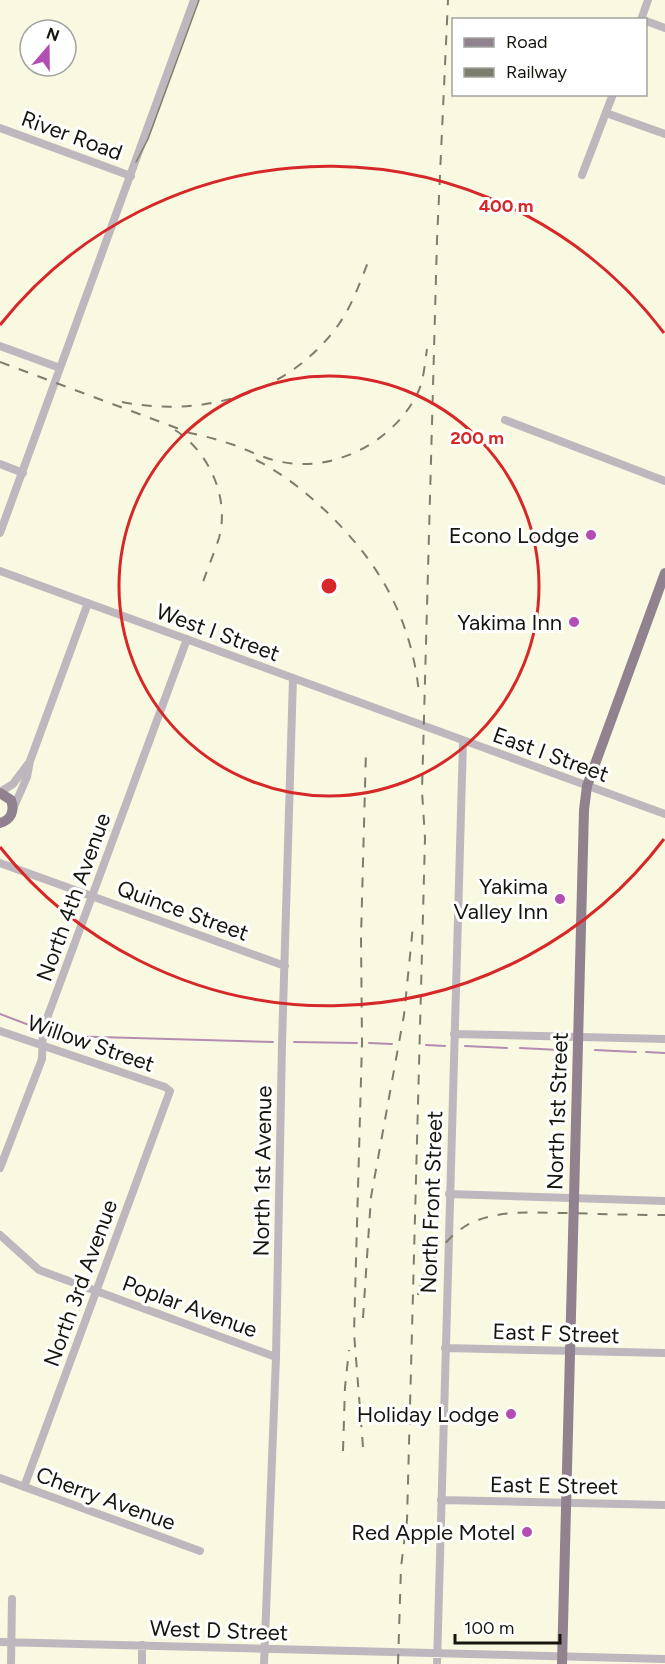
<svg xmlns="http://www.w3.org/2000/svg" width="665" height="1664" viewBox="0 0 665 1664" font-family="Figtree,sans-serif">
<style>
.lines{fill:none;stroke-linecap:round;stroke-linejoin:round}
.stream{stroke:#b58cb0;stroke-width:2}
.minor{stroke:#bfb7be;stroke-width:8}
.major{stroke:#90828f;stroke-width:10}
.tram{stroke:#7d7d6e;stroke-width:1.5}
.rail{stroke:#7d7d6e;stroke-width:2;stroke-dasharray:10 10;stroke-linecap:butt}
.ring{fill:none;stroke:#d62828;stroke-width:3}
.poi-dot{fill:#b24db1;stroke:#fff;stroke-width:2}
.labels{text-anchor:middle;stroke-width:6;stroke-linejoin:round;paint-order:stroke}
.street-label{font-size:22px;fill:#16160e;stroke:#fff}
.poi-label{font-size:22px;fill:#16160e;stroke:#fff;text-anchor:end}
.centre{fill:#d62828;stroke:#fff;stroke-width:3}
.ring-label{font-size:18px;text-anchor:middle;font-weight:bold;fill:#d62828;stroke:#fff;stroke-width:6;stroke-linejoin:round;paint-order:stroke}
</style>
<rect width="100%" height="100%" fill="#f9f9e2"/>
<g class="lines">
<path class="stream" d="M0 1014 37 1028
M49 1032 64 1036 273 1042
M294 1042 357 1043
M369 1043 392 1044
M426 1045 445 1046
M465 1046 507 1048
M520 1048 560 1050
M595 1050 636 1052
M646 1052 665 1053"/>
<path class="minor" d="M641 20 648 0
M646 21 665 28
M606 113 665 134
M0 128 131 176
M582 175 613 94
M0 346 60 368
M505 420 665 481
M0 464 23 473
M0 533 194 0
M0 571 665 814
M0 792 13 784 28 764
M13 809 27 777 30 761 88 603
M0 863 285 966
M0 1031 165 1087 170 1091 24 1487
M454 1034 665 1039
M0 1168 42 1059 43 1029 187 639
M449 1194 665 1201
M0 1235 39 1270 276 1357
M445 1348 665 1353
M0 1478 200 1551
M441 1500 665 1505
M0 1642 665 1659
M11 1664 12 1599
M142 1664V1645
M264 1664 276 1357 282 1044 293 678
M437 1664 463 741"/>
<path class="major" d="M0 793 11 800C15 811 11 820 0 823
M562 1664 584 810 587 786 665 573"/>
<path class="tram" d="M136 162 148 139 199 0"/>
<path class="rail" d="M0 362 190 433C205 436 219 440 234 445 250 451 265 459 282 462 335 473 397 440 419 390 424 378 425 362 427 349
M122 402C203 418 289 394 339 324 352 305 360 283 368 262
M175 430C209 452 230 498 219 538 214 553 208 568 203 582
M256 460C308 486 367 546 392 598 407 628 416 661 419 694
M418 1295C423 1268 446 1235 471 1223 501 1209 536 1213 567 1213 600 1214 632 1215 665 1215
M363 1318 371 1197 404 1015 413 926
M363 1447 354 1333 362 1043 361 937 366 750
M343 1451 345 1387 349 1350
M398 1664 401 1567 407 1520 425 838 422 791 437 240 448 0"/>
</g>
<g class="ring">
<circle cx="329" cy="586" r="210"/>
<path d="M664 839A420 420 0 0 1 0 847M0 325A420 420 0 0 1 664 333"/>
</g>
<g class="poi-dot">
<circle cx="591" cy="535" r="6"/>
<circle cx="574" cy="622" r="6"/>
<circle cx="560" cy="899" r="6"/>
<circle cx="511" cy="1414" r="6"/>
<circle cx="527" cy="1532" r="6"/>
</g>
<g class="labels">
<g class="street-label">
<text transform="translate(72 135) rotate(20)" y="8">River Road</text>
<text transform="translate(218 632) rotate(20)" y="8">West I Street</text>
<text transform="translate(551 754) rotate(20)" y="8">East I Street</text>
<text transform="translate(73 897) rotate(-70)" y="8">North 4th Avenue</text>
<text transform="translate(183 910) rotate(20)" y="8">Quince Street</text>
<text transform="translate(91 1043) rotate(19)" y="8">Willow Street</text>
<text transform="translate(557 1111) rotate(-88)" y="8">North 1st Street</text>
<text transform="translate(262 1171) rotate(-89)" y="8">North 1st Avenue</text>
<text transform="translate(431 1202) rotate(-88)" y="8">North Front Street</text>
<text transform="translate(80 1283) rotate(-70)" y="8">North 3rd Avenue</text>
<text transform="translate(190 1306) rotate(20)" y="8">Poplar Avenue</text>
<text transform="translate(556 1333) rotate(2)" y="8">East F Street</text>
<text transform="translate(554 1485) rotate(1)" y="8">East E Street</text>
<text transform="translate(106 1498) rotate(20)" y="8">Cherry Avenue</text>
<text transform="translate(219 1630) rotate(2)" y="8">West D Street</text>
</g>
<g class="poi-label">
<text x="579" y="543">Econo Lodge</text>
<text x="562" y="630">Yakima Inn</text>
<text x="548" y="894">Yakima<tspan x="548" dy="25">Valley Inn</tspan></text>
<text x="499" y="1422">Holiday Lodge</text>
<text x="515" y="1540">Red Apple Motel</text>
</g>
</g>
<circle cx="329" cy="586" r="9" class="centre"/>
<g class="ring-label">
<text x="506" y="212">400 m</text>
<text x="477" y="444">200 m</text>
</g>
<rect x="452" y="18" width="195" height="78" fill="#ffffff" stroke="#a2a29f" stroke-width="1.5"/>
<rect x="464" y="38" width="30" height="9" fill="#90828f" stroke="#a2a29f" stroke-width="1.5"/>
<text x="506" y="48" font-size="18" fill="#16160e">Road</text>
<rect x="464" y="68" width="30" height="9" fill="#7d7d6e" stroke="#a2a29f" stroke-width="1.5"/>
<text x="506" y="78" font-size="18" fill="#16160e">Railway</text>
<g transform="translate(48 48) rotate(20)"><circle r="28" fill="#ffffff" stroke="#a2a29f" stroke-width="1.5"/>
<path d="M0-4.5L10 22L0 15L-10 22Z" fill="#b24db1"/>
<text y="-9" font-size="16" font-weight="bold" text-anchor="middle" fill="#16160e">N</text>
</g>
<path d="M455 1634v9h105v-9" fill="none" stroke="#16160e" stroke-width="3"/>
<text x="464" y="1634" font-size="18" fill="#16160e" stroke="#ffffff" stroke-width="4.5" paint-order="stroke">100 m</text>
</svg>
